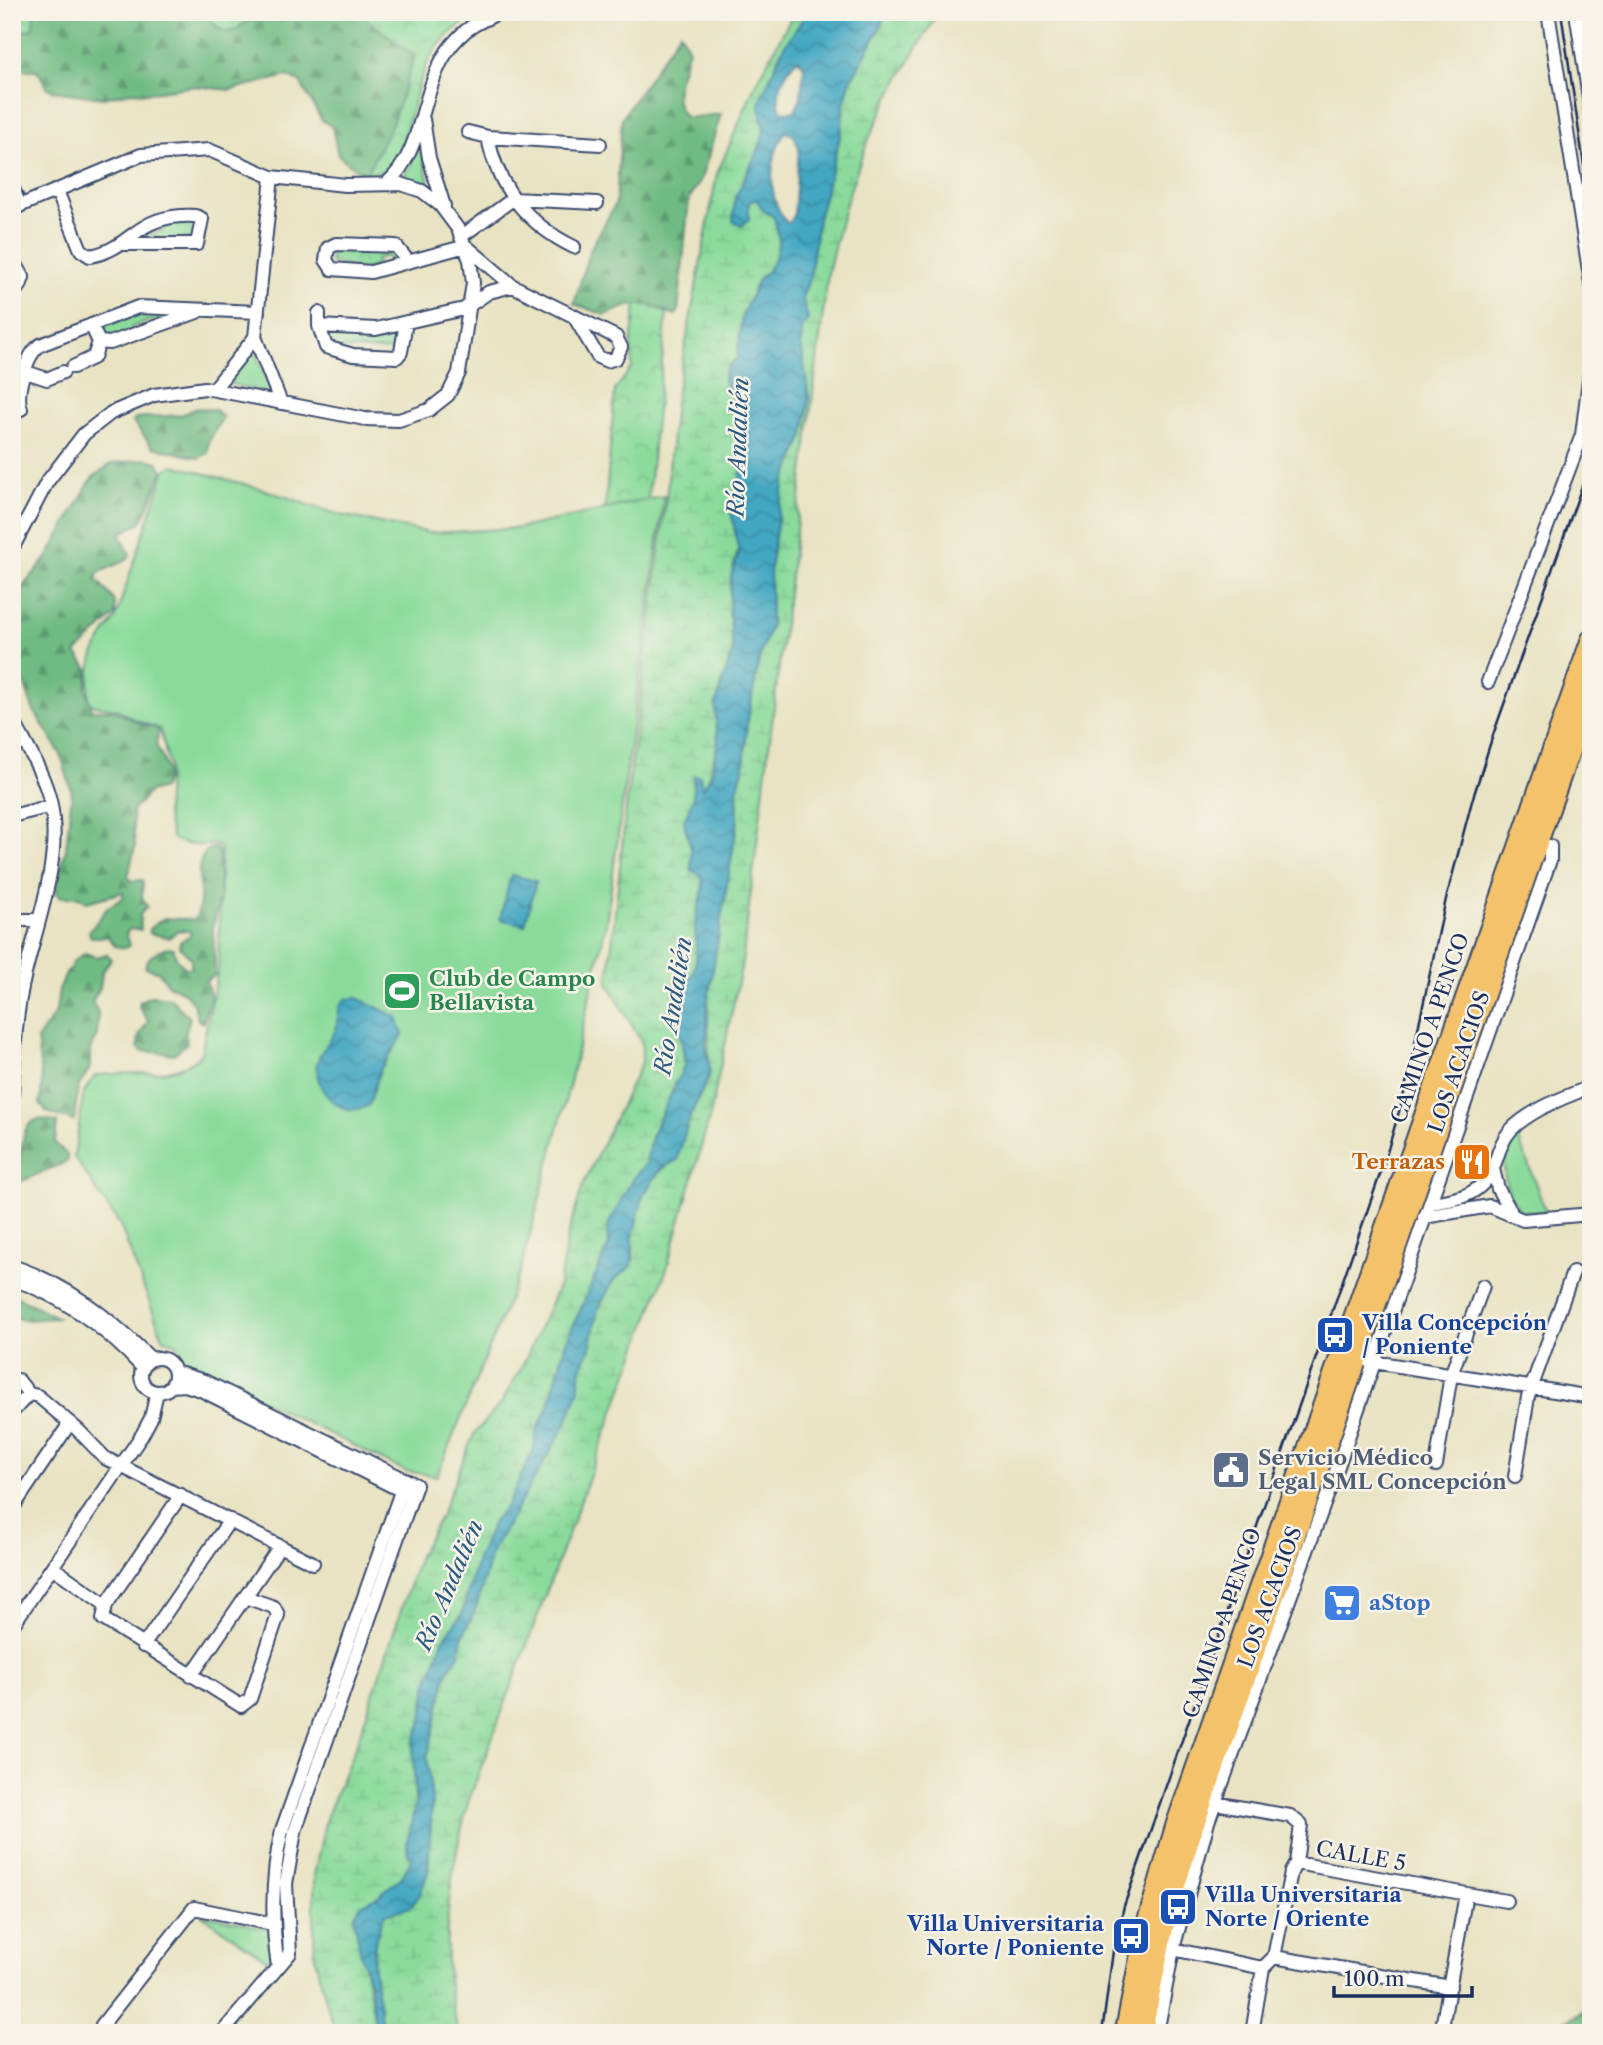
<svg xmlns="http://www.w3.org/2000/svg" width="1603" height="2045" viewBox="0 0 1603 2045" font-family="'Libre Caslon Text',serif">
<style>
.grass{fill:#8adb9b;stroke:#52857c;stroke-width:2}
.forest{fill:url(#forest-firs);stroke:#457570;stroke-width:2}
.wetland{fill:url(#wetland-marsh);stroke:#52857c;stroke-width:2}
.park{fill:url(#park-crowns);stroke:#52857c;stroke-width:2}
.water{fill:url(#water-waves);stroke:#2e6b90;stroke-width:2;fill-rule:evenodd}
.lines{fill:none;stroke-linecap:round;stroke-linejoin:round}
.minor-casing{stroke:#3a4a6d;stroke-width:16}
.highway-casing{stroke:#3a4a6d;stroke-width:23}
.minor{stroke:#fff;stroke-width:12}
.highway{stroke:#f3c26a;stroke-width:19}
.rail{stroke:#1b2f5e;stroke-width:2.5}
.labels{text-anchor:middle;stroke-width:5;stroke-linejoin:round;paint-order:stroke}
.leisure-label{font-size:21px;font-weight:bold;fill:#27864d;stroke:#f7f3e8;text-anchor:start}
.street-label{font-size:21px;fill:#1b2f5e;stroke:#f7f3e8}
.food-label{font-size:21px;font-weight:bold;fill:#c56008;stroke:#f7f3e8;text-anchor:end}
.transit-label{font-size:21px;font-weight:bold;fill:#164399;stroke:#f7f3e8;text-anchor:start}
.service-label{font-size:21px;font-weight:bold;fill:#4e5e75;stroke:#f7f3e8;text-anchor:start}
.shop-label{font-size:21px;font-weight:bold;fill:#366cbe;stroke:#f7f3e8;text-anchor:start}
.water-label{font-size:23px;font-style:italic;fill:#295981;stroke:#f7f3e8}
</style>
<defs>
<pattern id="forest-firs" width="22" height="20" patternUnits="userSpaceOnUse" patternTransform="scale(1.75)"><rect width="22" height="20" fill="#6fbb83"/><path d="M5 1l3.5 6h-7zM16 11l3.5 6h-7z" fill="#5a986e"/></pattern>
<pattern id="wetland-marsh" width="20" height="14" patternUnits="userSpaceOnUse" patternTransform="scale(1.75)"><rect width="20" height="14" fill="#8adb9b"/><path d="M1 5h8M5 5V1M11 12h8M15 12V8" fill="none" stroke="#76bc88"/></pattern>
<pattern id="park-crowns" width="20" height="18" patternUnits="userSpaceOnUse" patternTransform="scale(1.75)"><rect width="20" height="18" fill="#8adb9b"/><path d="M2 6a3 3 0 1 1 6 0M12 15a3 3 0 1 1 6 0" fill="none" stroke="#76bc88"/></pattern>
<pattern id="water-waves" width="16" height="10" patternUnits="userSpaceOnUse" patternTransform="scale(1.75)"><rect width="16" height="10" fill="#42a7c2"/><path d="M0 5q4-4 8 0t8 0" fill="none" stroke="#3688a1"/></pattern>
</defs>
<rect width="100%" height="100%" fill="#f7f3e8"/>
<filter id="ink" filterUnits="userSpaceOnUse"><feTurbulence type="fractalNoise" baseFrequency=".0143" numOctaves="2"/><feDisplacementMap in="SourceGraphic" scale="14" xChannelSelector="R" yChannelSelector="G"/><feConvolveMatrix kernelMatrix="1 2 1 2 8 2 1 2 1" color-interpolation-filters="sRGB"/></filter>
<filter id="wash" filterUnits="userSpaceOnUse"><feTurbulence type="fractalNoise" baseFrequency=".00686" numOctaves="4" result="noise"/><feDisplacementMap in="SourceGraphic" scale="28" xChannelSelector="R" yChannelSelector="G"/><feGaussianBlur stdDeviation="1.57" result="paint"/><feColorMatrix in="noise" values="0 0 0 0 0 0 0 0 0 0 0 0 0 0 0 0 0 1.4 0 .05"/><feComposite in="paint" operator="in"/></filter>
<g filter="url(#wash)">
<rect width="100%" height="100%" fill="#e8e3c2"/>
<path class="grass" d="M416 145H420L430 186 402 178 411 165Z
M254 349 271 392 269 394 227 383Z
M173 465 262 489 340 515 431 533 520 528 664 496 606 924 570 1083 520 1272 437 1476 405 1471 184 1362 177 1344 163 1338 120 1225 74 1157 84 1092 95 1076C130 1068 173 1083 201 1054L218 970 221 849 216 845C198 844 189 848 172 838L166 813 169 765 160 729 136 720 117 709 92 705 89 700C87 665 94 647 115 619L165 470Z
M1518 1137 1546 1212 1521 1211C1503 1191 1496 1156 1518 1137Z"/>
<path class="forest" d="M32 12H206C226 43 234 33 258 12H357L415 56 392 124 366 174 360 172 338 155 332 127 321 119 300 82 287 76 230 90 194 86 145 93 131 92 103 98 54 91 48 88 37 70 12 69V34L33 28Z
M680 32 689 49C683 72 665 99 687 118L721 114 701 179 689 199 678 312 675 315 650 305H630L605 315 574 304 589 252 616 203 622 118Z
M197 408 216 410 223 417 209 441 208 453 199 458 153 447 133 422 136 418 181 415Z
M146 459 158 462 163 471C158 481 146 517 140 523 134 528 126 529 120 534L130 554 128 559 98 573 96 579 115 601V615L76 653 89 670 86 688 92 710H114L135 721 159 729 156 745C163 760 172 771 163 788L149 792 132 811 135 847 128 876 131 881 143 880 142 897 147 907 140 914 141 930 130 929 126 933 130 945 125 948 115 946 108 937H91L89 932 108 907 123 898V892L87 902 78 897H61L57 893 56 882 66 849 72 793 61 755 32 707 24 681 12 666V599L47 558 92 478 111 464Z
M215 848 219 852V900L213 928 215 975 206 981 211 997 203 1023 198 1020C195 1003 186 989 169 986L159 972 145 967C148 955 162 946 173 948L177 959 185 968H191V958L179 947 180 942 190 935V931L178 930 169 938 149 933 150 928 164 918 194 920C210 898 188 870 208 849Z
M85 953 96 957 107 954 111 959 102 973 100 988 92 1002 98 1012 97 1035 90 1050V1068L78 1087 74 1121 47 1112 40 1104 42 1081 37 1040 56 1012 59 990 66 974 75 960Z
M151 996 170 998 190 1018 185 1033 187 1043 174 1054 142 1051 138 1047 139 1036 148 1021 139 1007 140 1001Z
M39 1119 57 1122 55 1143 67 1155 68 1161 22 1181 13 1166C29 1152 15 1126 39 1119Z
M12 1295 18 1297 58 1318 24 1320 12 1317Z
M1591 2007V2033H1544Z"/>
<path class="wetland" d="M12 12 34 13 33 28 12 34Z
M794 12H808L784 46 763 94 759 104 764 130 761 144 735 198 749 202 756 198 764 211 774 217 779 239 776 256 768 271 759 278 742 316 737 358 724 372 725 386 738 405 742 462 740 480 730 507 739 546 731 576 729 610 733 649 715 707 718 742 706 786 702 790 700 776 693 779V799L685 827 691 848V870L702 876C706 893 698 902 696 918 693 936 700 956 694 973 690 981 683 982 677 986L675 996 685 1064 651 1137 647 1163 633 1178 608 1227 609 1245 566 1342 549 1405 537 1430 534 1449 508 1504 493 1522 477 1559 462 1613 443 1640 428 1682 421 1724 413 1744 415 1806 407 1845 413 1858 402 1877 377 1897 361 1905 354 1917 377 2029 381 2033H335L315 1959 314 1932V1875L326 1818 357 1743 419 1556 441 1515 474 1434 502 1402 523 1365 559 1285 567 1238 583 1185 642 1062V1043L608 983 627 798 667 491 675 401 717 174 753 90Z
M885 12H939C919 46 897 79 880 115 855 165 840 219 828 273L742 963 711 1112 666 1271 468 1803C449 1874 436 1961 459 2033H389C379 2022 381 2016 379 2002 372 1968 369 1947 385 1914L411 1907 420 1894 428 1872 432 1800 427 1758 447 1673 459 1654 462 1638 476 1608 492 1551 566 1424 578 1393 581 1368 589 1351 598 1309 614 1280 632 1266C635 1256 632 1248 633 1238 634 1208 649 1173 677 1160L690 1116 709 1077 708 999 738 819 737 791 744 766 747 724 760 655 771 625 770 569 779 511 785 481 804 435 809 398 801 345 802 328 808 319 802 297 810 277 818 219 841 133 844 104 850 82 881 26Z"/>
<path class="park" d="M206 12H258C234 32 226 43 206 12Z
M357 12H482C460 23 442 37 430 58 414 86 408 142 391 164 385 173 376 173 366 174L392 124 415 56Z
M197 218 198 238 135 241 143 231 146 237 165 229 163 223Z
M392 248 402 257 389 262 387 256 376 259 377 265 363 270 330 262 332 249Z
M636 305H650L667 313 648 499 605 509 615 390 632 367 631 344Z
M137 309 182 310 156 323 151 320 132 327 130 333 103 340 100 326Z
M400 327 397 351 331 348 327 333 331 331 374 334 378 342 392 338 390 331Z
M200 1914 268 1928 273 1964Z"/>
<path class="water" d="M808 12H885L881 26 850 82 844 104 841 133 818 219 810 277 802 297 808 319 802 328 801 345 809 398 804 435 785 481 779 511 770 569 771 625 760 655 747 724 744 766 737 791 738 819 708 999 706 1047 710 1073 690 1116 677 1160 661 1168 643 1196 633 1236 632 1266 614 1280 598 1309 589 1351 581 1368 578 1393 566 1424 492 1551 476 1608 462 1638 459 1654 447 1673 427 1758 432 1800 428 1872 420 1894 411 1907 385 1914C369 1947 372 1968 379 2002 381 2016 379 2022 389 2033H381L374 2023 371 1988 361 1956 354 1917 361 1905 377 1897 402 1877 413 1857 408 1855 407 1845 416 1800 413 1744 421 1724 428 1682 443 1640 462 1614 477 1559 493 1522 508 1504 534 1449 537 1430 549 1405 566 1342 609 1245 607 1233 609 1223 633 1178 646 1164 651 1137 685 1064 675 996 677 986C683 982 690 981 693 973 700 956 693 936 696 918 698 902 706 893 701 876L691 870V848L684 820 693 799 694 775 700 776 702 789 711 776 718 742 715 707 733 649 729 611 731 576 739 553 730 506 740 480 742 462 738 405 724 378 727 367 737 358 742 316 759 278 768 271 776 256 779 239 774 217 764 211 756 199 749 202V219L741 226 733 221 735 198 761 144 764 130 759 104 763 94 784 46ZM798 59 804 66 801 97 795 111 782 112C773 97 785 69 798 59ZM785 132 794 135 799 149 794 213 791 222 787 223C767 199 768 159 785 132Z
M511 875 536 881 525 925 500 919Z
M357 998 397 1017 403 1035 380 1070 369 1105C343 1121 313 1091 317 1063 320 1050 331 1042 336 1029 340 1017 335 1008 346 999Z"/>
</g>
<g filter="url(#ink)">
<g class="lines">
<defs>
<path id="minor" d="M1548 12 1591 283
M1576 12 1591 111
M423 119 429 158 444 206
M468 132 488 137 600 144
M488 137C497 187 528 225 574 247
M272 177 255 337 281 403
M386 184C429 148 418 77 459 37 470 25 486 19 500 12
M12 186 20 206
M57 191 81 250 90 256C130 249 134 219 181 216 189 216 196 214 202 219L197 244H121
M12 209 141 155 209 150 272 177 345 185 401 184 422 191 440 205 458 229 470 260 473 283 459 373 448 395 429 410 399 420 365 419 205 388 154 395 111 413 84 434 47 482 12 549
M462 236 513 199 597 203
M12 257 23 277 20 286 12 290
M408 261 396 246 336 244 328 248 326 260 332 269 371 272 466 246 513 286 616 337 621 347 616 358 607 361 598 357 575 318
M319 313V326L326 347 353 355 397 357 401 352 406 322
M319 326 376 329 464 309 489 292 513 286
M99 342 110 343 197 312
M73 367 94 357 99 342 91 325
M26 372 47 379 63 372
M214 389 255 337
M21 409C15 394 26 355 40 345L138 307 258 312
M1488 682 1582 435 1591 364
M12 718C26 746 45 774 51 805 62 861 36 925 24 978 15 1017 14 1056 12 1095
M12 816 51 806
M12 920H38
M1493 1169 1498 1189 1511 1212
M1430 1203C1462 1199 1485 1194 1496 1160 1499 1150 1503 1139 1510 1131 1528 1111 1566 1096 1591 1087
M1424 1217 1490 1206 1523 1220 1591 1214
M12 1266C69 1285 109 1318 151 1359
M12 1279C64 1296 106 1328 143 1368
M141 1375a17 17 0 1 1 34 0a17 17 0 1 1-34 0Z
M1368 1361 1591 1397
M175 1372 204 1381 416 1485 295 1831 286 1884 290 1953 222 2033
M18 1380 29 1394 38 1396 78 1430 105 1458 313 1563
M171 1386 185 1385 201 1390 408 1494
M12 1412 29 1394
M1436 1465 1451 1375 1483 1286
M1515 1476 1528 1397 1573 1272
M181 1495 106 1605 103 1619 241 1706 250 1699 278 1615 274 1607 245 1597
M12 1509 70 1423
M52 1567 106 1605
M12 1626 142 1435 151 1418 157 1392
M143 1646 230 1520
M191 1676 280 1546
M1215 1803 1290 1816 1301 1825 1296 1863 1291 1872 1274 1957 1263 1968
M1296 1863 1506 1901
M1167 1948 1263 1968
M1274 1957 1450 1987
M278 1967C271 1920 271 1876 282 1830L405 1480
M111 2033 102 2025 194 1908 273 1924
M1157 2033 1173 1949 1208 1822 1338 1466 1550 860V846
M1252 2033 1263 1968
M1441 2033 1466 1894"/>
<path id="highway" d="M1125 2033 1146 1926 1176 1825 1591 640
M1142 2033 1165 1920 1192 1831 1591 690"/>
</defs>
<use href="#minor" class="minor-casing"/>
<use href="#highway" class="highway-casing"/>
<use href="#minor" class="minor"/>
<use href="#highway" class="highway"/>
<path class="rail" d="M1561 12 1591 212
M1102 2033 1113 1951 1124 1906 1384 1163 1403 1098 1446 899 1472 801 1493 735 1591 461"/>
</g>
</g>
<defs>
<symbol id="stadium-square" viewBox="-11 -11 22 22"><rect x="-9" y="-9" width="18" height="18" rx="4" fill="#2e9e5b" stroke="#f7f3e8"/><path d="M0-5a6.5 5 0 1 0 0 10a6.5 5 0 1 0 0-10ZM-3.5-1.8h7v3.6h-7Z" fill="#fff"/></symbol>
<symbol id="restaurant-square" viewBox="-11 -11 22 22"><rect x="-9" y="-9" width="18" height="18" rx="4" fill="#e8710a" stroke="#f7f3e8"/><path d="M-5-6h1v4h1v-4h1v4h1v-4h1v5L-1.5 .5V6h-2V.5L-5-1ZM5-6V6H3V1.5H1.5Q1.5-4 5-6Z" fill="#fff"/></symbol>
<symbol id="bus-square" viewBox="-11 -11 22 22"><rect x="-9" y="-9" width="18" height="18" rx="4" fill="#1a4fb4" stroke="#f7f3e8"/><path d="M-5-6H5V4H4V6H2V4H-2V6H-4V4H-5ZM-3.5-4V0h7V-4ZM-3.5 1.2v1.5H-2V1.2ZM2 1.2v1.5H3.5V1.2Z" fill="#fff"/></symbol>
<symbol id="civic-square" viewBox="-11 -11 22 22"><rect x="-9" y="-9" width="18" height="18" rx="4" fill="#5c6f8a" stroke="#f7f3e8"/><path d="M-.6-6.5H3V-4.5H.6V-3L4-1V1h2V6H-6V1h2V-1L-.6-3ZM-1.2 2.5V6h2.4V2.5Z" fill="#fff"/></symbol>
<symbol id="supermarket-square" viewBox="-11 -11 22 22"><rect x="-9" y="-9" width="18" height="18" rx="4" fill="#3f7fe0" stroke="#f7f3e8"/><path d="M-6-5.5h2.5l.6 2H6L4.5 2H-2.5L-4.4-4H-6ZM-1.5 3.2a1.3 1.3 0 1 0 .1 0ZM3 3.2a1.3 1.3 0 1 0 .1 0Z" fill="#fff"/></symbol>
</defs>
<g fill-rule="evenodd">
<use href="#stadium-square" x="380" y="969" width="44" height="44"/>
<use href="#restaurant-square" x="1450" y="1140" width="44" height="44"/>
<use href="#bus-square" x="1313" y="1313" width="44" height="44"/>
<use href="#civic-square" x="1209" y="1448" width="44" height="44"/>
<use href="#supermarket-square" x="1320" y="1581" width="44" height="44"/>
<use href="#bus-square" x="1156" y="1885" width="44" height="44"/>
<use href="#bus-square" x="1109" y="1914" width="44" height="44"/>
</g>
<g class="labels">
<g class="leisure-label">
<text x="429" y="986">Club de Campo<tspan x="429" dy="24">Bellavista</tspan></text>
</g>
<g class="street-label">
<text transform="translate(1430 1028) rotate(-71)" y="7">CAMINO A PENCO</text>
<text transform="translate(1459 1062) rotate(-71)" y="7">LOS ACACIOS</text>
<text transform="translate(1270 1597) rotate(-70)" y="7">LOS ACACIOS</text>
<text transform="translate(1222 1623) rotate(-71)" y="7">CAMINO A PENCO</text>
<text transform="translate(1361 1856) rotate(10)" y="7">CALLE 5</text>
</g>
<g class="food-label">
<text x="1445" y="1169">Terrazas</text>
</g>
<g class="transit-label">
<text x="1362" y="1330">Villa Concepción<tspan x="1362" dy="24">/ Poniente</tspan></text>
<text x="1205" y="1902">Villa Universitaria<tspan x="1205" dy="24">Norte / Oriente</tspan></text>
<text x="1104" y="1931" text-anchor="end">Villa Universitaria<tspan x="1104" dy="24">Norte / Poniente</tspan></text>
</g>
<g class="service-label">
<text x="1258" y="1465">Servicio Médico<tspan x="1258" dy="24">Legal SML Concepción</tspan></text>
</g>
<g class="shop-label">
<text x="1369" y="1610">aStop</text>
</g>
<g class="water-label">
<text transform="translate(738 447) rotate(-88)" y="8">Río Andalién</text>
<text transform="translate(673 1006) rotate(-81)" y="8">Río Andalién</text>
<text transform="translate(449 1585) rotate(-67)" y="8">Río Andalién</text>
</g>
</g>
<rect width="1603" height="2045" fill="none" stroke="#f7f3e8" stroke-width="42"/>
<path d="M1334 1986v10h138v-10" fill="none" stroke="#1b2f5e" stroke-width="3.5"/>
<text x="1344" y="1986" font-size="21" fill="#1b2f5e" stroke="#f7f3e8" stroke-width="5" paint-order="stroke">100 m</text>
</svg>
